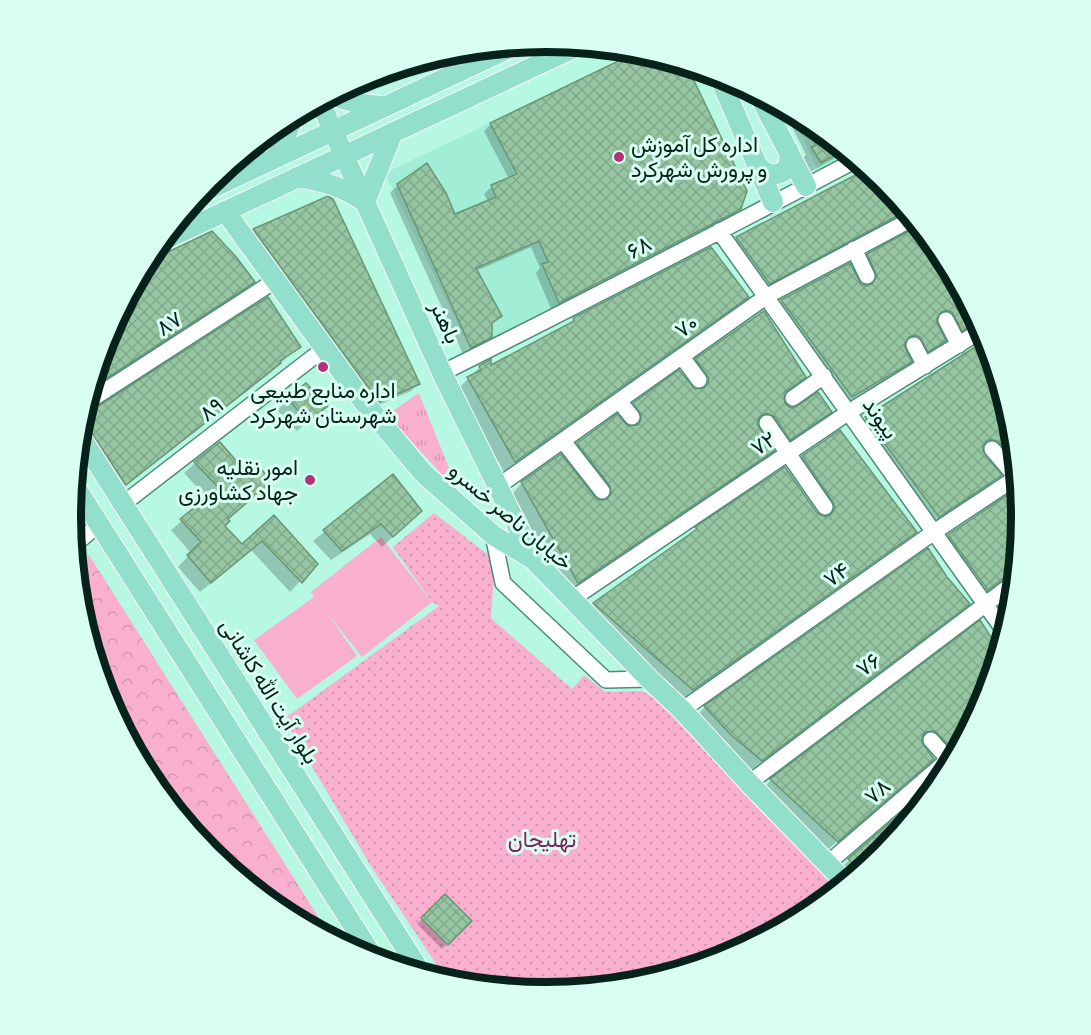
<svg xmlns="http://www.w3.org/2000/svg" width="1091" height="1035" viewBox="0 0 1091 1035" font-family="'Alegreya Sans',Vazirmatn,sans-serif">
<style>
.built{fill:#a2edd5}
.grass{fill:url(#grass-tufts)}
.forest{fill:url(#forest-crowns)}
.park{fill:url(#park-dots)}
.garden{fill:#f9afce}
.shadow{fill:#0003}
.building{fill:url(#building-cross-hatch);stroke:#699775;stroke-width:1.5}
.lines{fill:none;stroke-linecap:round;stroke-linejoin:round}
.minor-casing{stroke:#4b8b78;stroke-width:18}
.major-casing{stroke:#fff;stroke-width:22}
.minor{stroke:#fff;stroke-width:15}
.major{stroke:#92dfcb;stroke-width:20}
.poi-dot{fill:#b63278;stroke:#d8fff1;stroke-width:2}
.labels{text-anchor:middle;stroke-width:6;stroke-linejoin:round;paint-order:stroke}
.poi-label{font-size:22px;fill:#07221b;stroke:#d8fff1;text-anchor:start}
.street-label{font-size:22px;fill:#07221b;stroke:#d8fff1}
.park-label{font-size:22px;fill:#821f54;stroke:#d8fff1}
.rim{fill:none;stroke:#07221b;stroke-width:8}
</style>
<defs>
<pattern id="grass-tufts" width="24" height="20" patternUnits="userSpaceOnUse" patternTransform="scale(1.5)"><rect width="24" height="20" fill="#f9afce"/><path d="M3 7l-1-3M5 7V3M7 7l1-3M15 17l-1-3M17 17v-4M19 17l1-3" fill="none" stroke="#d496b0"/></pattern>
<pattern id="forest-crowns" width="20" height="18" patternUnits="userSpaceOnUse" patternTransform="scale(1.5)"><rect width="20" height="18" fill="#f9afce"/><path d="M2 6a3 3 0 1 1 6 0M12 15a3 3 0 1 1 6 0" fill="none" stroke="#d496b0"/></pattern>
<pattern id="park-dots" width="8" height="8" patternUnits="userSpaceOnUse" patternTransform="scale(1.5)"><rect width="8" height="8" fill="#f9afce"/><path d="M2 2h.1M6 6h.1" fill="none" stroke="#d496b0" stroke-width="1.8" stroke-linecap="round"/></pattern>
<pattern id="building-cross-hatch" width="8" height="8" patternUnits="userSpaceOnUse" patternTransform="scale(1.5)"><rect width="8" height="8" fill="#95c5a1"/><path d="M0 0l8 8M0 8l8-8" fill="none" stroke="#7fa98a"/></pattern>
</defs>
<rect width="100%" height="100%" fill="#b6f8e2"/>
<path class="built" d="M790 111 810 122 851 156 819 172Z
M490 123 537 213 575 299 470 349 385 173Z"/>
<path class="grass" d="M419 393 459 493 387 415Z"/>
<path class="forest" d="M89 555 333 940 281 913 209 853 150 781 106 699 79 610 75 567Z"/>
<path class="park" d="M434 513 495 560 491 618 572 689 584 675 605 692 641 691 682 710 842 886 809 913 727 957 638 984 545 993 449 983 372 868 284 719 439 606 432 602 393 547Z"/>
<path class="garden" d="M381 537 432 602 362 657 328 614 357 656 297 699 254 640 314 597 311 592Z"/>
<path class="shadow" d="M453 51H458L354 98 337 92 364 78Z
M641 52 685 65 745 191 740 208 732 216 551 309 536 273 540 268 531 247 476 271 500 316 491 325 490 337 483 344 463 354 390 193 398 185 454 216 488 202 484 194 492 186 509 179 484 131 491 124Z
M783 108 810 122 846 152 810 172 802 159 806 155Z
M868 170 882 182 941 254 979 324 952 340 941 322 935 320 944 341 934 351 918 361 909 347 902 345 910 361 899 372 841 406 772 311 782 301 860 285 867 287 858 266 868 255 912 232 910 224 759 293 726 249 737 238Z
M328 198 418 384 411 391 371 408 247 238 254 231Z
M253 282 243 292 89 392 106 335Z
M747 297 736 307 504 472 458 389 480 367H489L565 327 574 319Z
M987 342 1012 425 1021 518 1014 592 1009 583 1001 582 977 600 938 546 949 536 1015 492 1017 489 1015 482 988 452 979 449 1000 475 989 486 928 527 856 429 866 418Z
M299 346 269 374 115 494 79 424 83 413H92Z
M696 360 805 376 783 395V404L789 408 830 412 820 422 779 449 764 427 755 423 772 450 762 461 567 592 512 494 522 483 601 501 600 496 567 454 578 444 632 427 623 414 634 404 699 390 686 370Z
M305 385 326 406 297 431 277 410Z
M840 432 915 532 904 542 682 700 583 615 594 605 688 537 696 529 785 469 816 514 825 518 823 513 792 467 802 457Z
M195 463 270 481 227 519 223 526 242 546 274 517 316 564 290 592 251 550 200 592 178 567 191 553 171 530 208 499 184 473Z
M393 476 410 521 382 547 370 534 331 560 313 541Z
M928 550 946 578 968 604 957 614 751 770 719 744 695 718 705 707Z
M1013 597 1012 611 1003 640 989 618Z
M980 623 985 700 954 757 938 755 924 741 919 742 922 769 826 851 761 791 771 780Z
M942 780 881 854 850 880 838 870Z
M445 896 470 921 442 949 417 924Z"/>
<path class="building" d="M639 51 687 66 747 191 741 209 559 303 542 264 548 262 539 241 476 268 502 316 492 323V337L471 348 397 184 427 163 446 193 455 214 496 197 491 185 517 174 490 123Z
M398 68 400 74 362 92 346 87 364 78Z
M804 119 810 122 844 150 821 163 811 147 816 145Z
M867 169 882 182 906 211 770 284 736 237Z
M328 196 333 199 420 384 379 402 253 229Z
M918 226 941 254 977 322 962 331 952 312 946 310 941 312 936 320 946 341 928 352 920 337 915 335 909 337 904 345 912 362 852 397 781 300 850 263 861 284 867 286 872 284 877 276 867 254Z
M212 231 237 258 255 282 90 389 106 335 145 263Z
M711 247 749 297 515 462 467 377 481 370 479 366 491 359V365L574 321 573 318Z
M268 297 301 347 280 361 281 363 126 485 81 417 83 412 91 411Z
M764 311 806 377 784 393 785 403 789 407 794 408 818 392 832 412 790 440 775 417 767 413 762 415 759 418 757 424 774 451 578 583 521 482 561 454 595 497 599 500 607 499 611 494 610 486 577 443 617 414 628 426 638 425 641 420V415L633 403 679 370 695 389 704 388 708 383 709 378 695 359Z
M986 340 1012 425 1015 461 999 442 991 439 986 441 983 446V451L1002 475 939 517 865 417Z
M306 383 328 406 308 422 287 398Z
M840 430 917 532 693 690 593 603 697 529 695 527 785 467 817 513 825 517 831 515 835 507 833 502 802 456Z
M220 442 246 472 258 466 272 481 228 519 230 521 225 526 242 544 274 515 318 564 302 583 262 541 211 583 187 555 201 542 180 519 219 488 194 462Z
M393 474 422 511 393 537 381 524 342 551 323 530Z
M1018 488 1021 518 1016 572 1009 574 988 590 948 535Z
M928 548 947 577 970 604 762 761 731 735 704 706Z
M980 620 1000 651 985 700 961 743H955L949 746 935 731 925 732 922 736V743L934 759 838 842 770 779Z
M944 776 881 854 861 870 848 859Z
M445 894 472 921 448 945 421 918Z"/>
<g class="lines">
<defs>
<path id="minor" d="M719 231 1005 632
M854 249 867 276
M946 320 959 345
M914 345 925 366
M682 357 699 380
M442 373C581 304 719 232 856 160
M793 398 824 376
M619 401 632 417
M86 403 276 280
M767 423 825 507
M563 441 602 491
M992 449 1016 477
M497 487 767 296 912 219
M123 504 325 348
M493 535 503 583 606 680 649 679
M73 546 99 524
M572 599 849 412 982 330
M682 710 934 532 1017 477
M931 740 948 759
M749 783 1015 582
M827 864 957 752"/>
<path id="major" d="M719 76 773 202
M333 95C348 102 365 105 382 106
M759 95 806 186
M320 102 442 373 534 560
M276 157 295 115
M757 165C771 183 795 173 788 150
M297 177C323 181 343 187 365 202
M199 194 516 45
M365 202 393 132
M225 211 363 401 423 473 493 535 534 560 649 679 682 710 749 783 846 883
M160 242 580 45
M78 433 422 974
M73 483 375 960"/>
</defs>
<use href="#minor" class="minor-casing"/>
<use href="#major" class="major-casing"/>
<use href="#minor" class="minor"/>
<use href="#major" class="major"/>
</g>
<g class="poi-dot">
<circle cx="619" cy="157" r="6"/>
<circle cx="323" cy="367" r="6"/>
<circle cx="310" cy="480" r="6"/>
</g>
<g class="labels">
<g class="poi-label">
<text x="631" y="152">اداره کل آموزش<tspan x="631" dy="25">و پرورش شهرکرد</tspan></text>
<text x="323" y="398" text-anchor="middle">اداره منابع طبیعی<tspan x="323" dy="25">شهرستان شهرکرد</tspan></text>
<text x="298" y="475" text-anchor="end">امور نقلیه<tspan x="298" dy="25">جهاد کشاورزی</tspan></text>
</g>
<g class="street-label">
<text transform="translate(639 247) rotate(-28)" y="8">۶۸</text>
<text transform="translate(446 322) rotate(66)" y="8">باهنر</text>
<text transform="translate(169 323) rotate(-33)" y="8">۸۷</text>
<text transform="translate(686 326) rotate(-35)" y="8">۷۰</text>
<text transform="translate(211 409) rotate(-38)" y="8">۸۹</text>
<text transform="translate(881 418) rotate(55)" y="8">پیوند</text>
<text transform="translate(763 443) rotate(-34)" y="8">۷۲</text>
<text transform="translate(511 516) rotate(40)" y="8">خیابان ناصر خسرو</text>
<text transform="translate(836 574) rotate(-35)" y="8">۷۴</text>
<text transform="translate(868 664) rotate(-37)" y="8">۷۶</text>
<text transform="translate(270 691) rotate(58)" y="8">بلوار آیت الله کاشانی</text>
<text transform="translate(877 791) rotate(-41)" y="8">۷۸</text>
</g>
<g class="park-label">
<text x="542" y="847">تهلیجان</text>
</g>
</g>
<path d="M0 0H1091V1035H0ZM81 517a465 465 0 1 1 930 0a465 465 0 1 1-930 0Z" fill="#d8fff1" fill-rule="evenodd"/>
<path class="rim" d="M81 517a465 465 0 1 1 930 0a465 465 0 1 1-930 0Z"/>
</svg>
